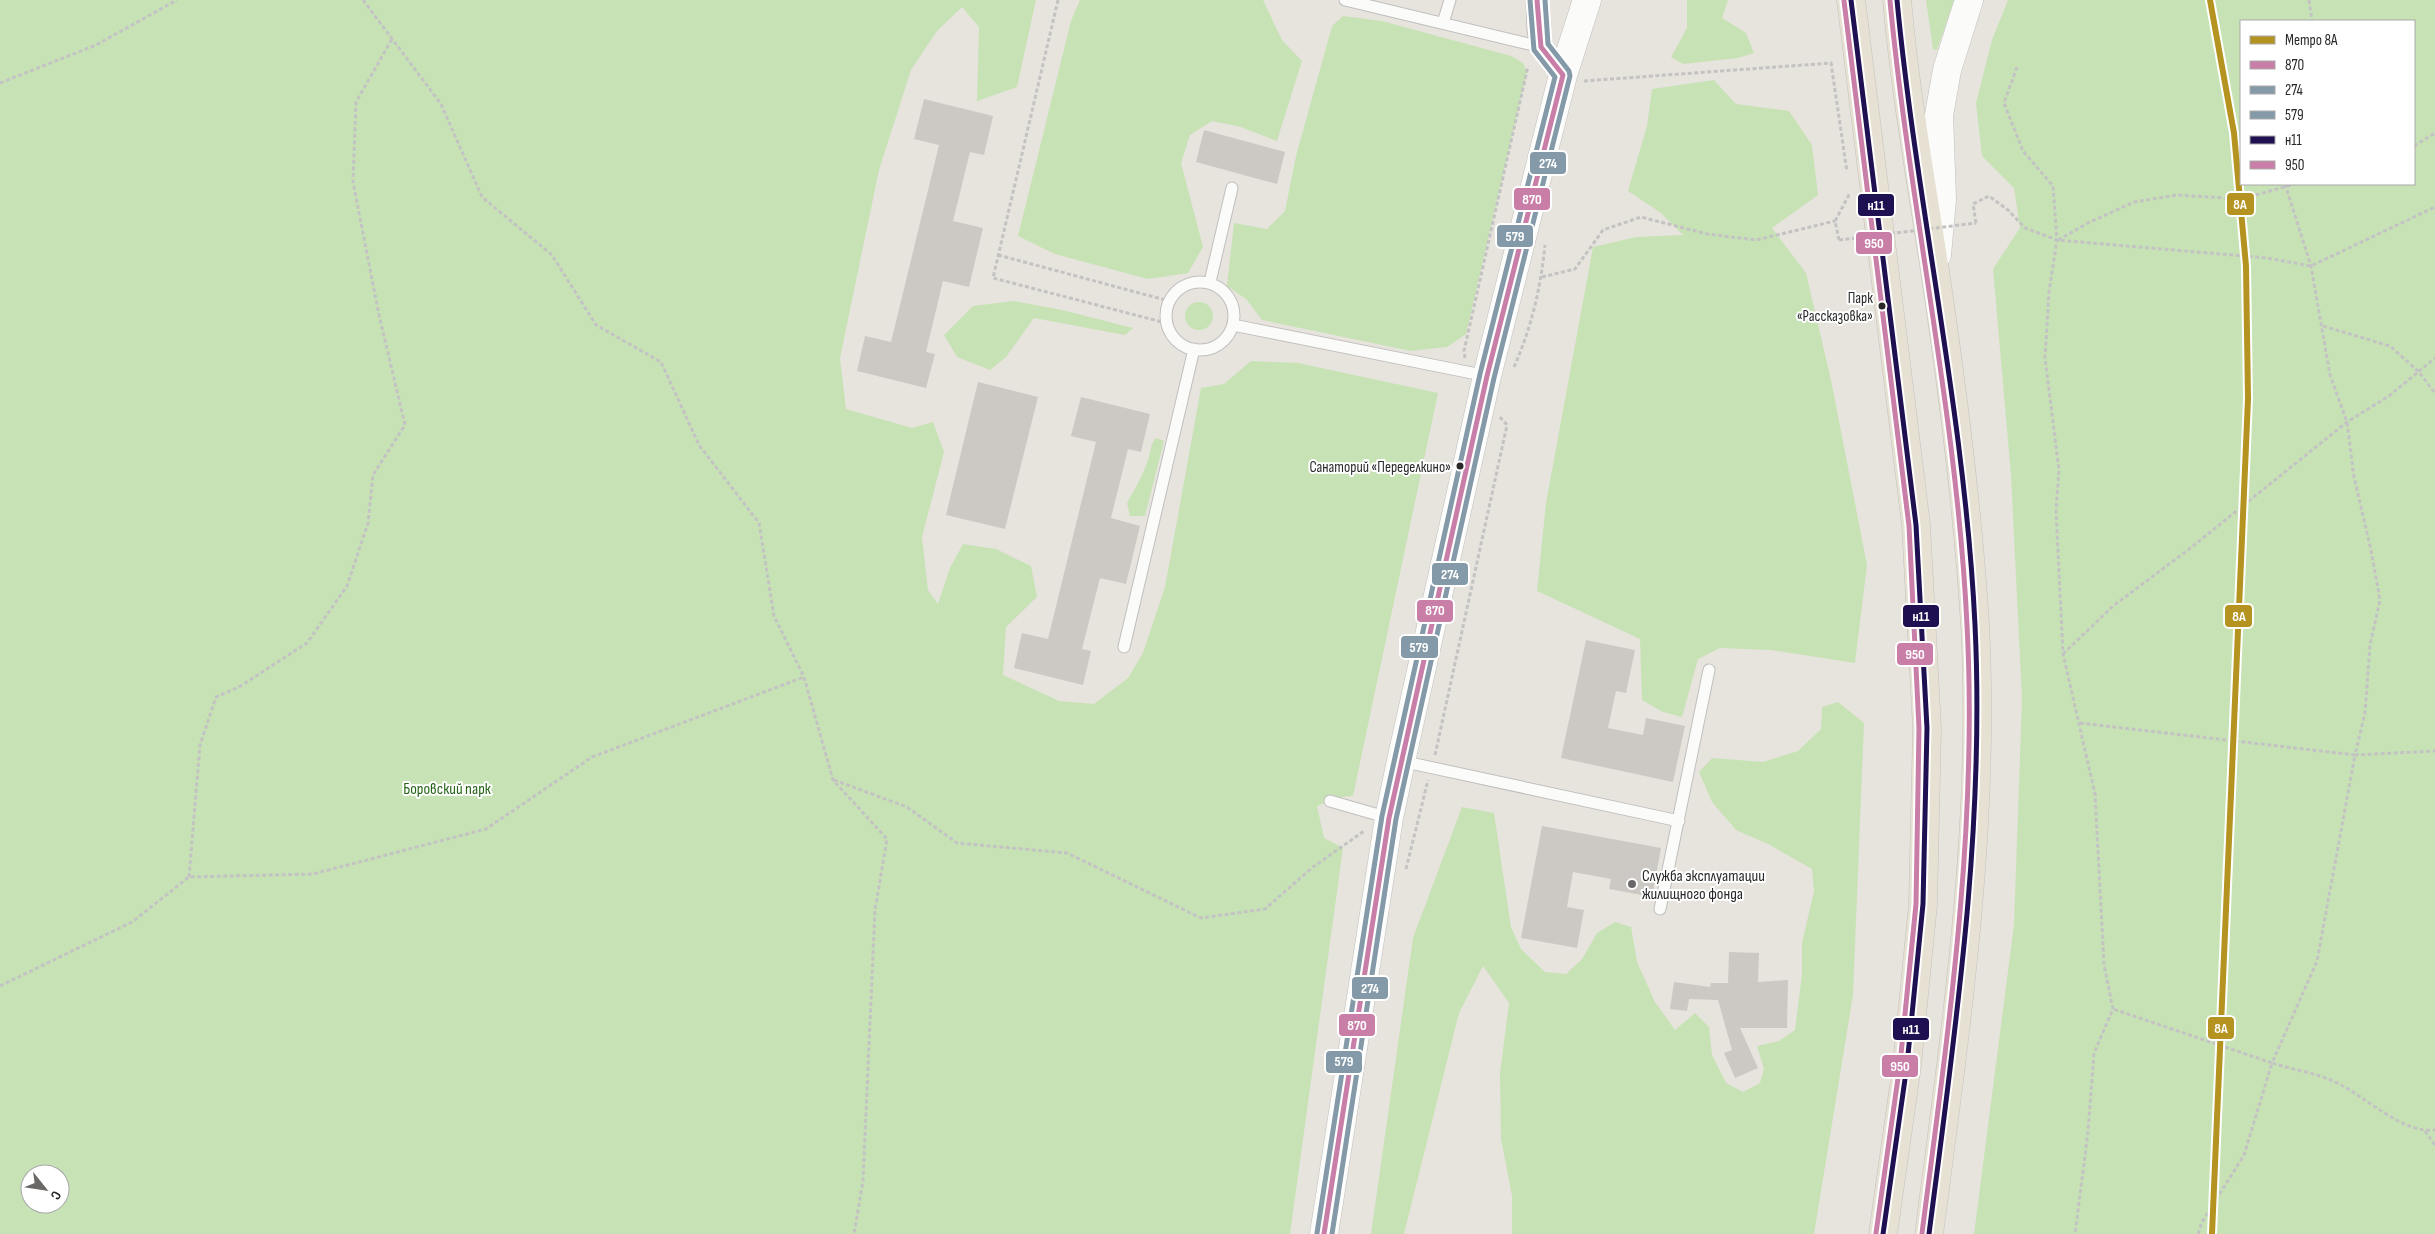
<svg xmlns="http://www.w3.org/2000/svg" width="2435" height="1234" viewBox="0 0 2435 1234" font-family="'Sofia Sans Condensed',sans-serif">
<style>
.green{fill:#c7e3b5;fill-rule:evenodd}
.building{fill:#ccc9c4}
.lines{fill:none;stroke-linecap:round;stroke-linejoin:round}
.lane-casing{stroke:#c0bfbf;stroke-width:13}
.street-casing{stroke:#c0bfbf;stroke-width:23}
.secondary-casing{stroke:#c0bfbf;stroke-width:29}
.primary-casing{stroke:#c3c2c0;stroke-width:29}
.path{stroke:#c4c3c3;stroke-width:3;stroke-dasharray:4 2.5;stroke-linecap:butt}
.lane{stroke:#fbfbfa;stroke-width:11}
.street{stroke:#fbfbfa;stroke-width:21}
.secondary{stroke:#fbfbfa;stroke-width:28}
.primary{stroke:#e6e1d2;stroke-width:28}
.path-bridge{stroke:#c4c3c3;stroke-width:3;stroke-dasharray:4 2.5;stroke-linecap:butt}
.bus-1-casing{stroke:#fff;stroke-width:9}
.bus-2-casing{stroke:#fff;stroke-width:9}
.bus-3-casing{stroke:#fff;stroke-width:9}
.bus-4-casing{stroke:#fff;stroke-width:9}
.bus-5-casing{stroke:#fff;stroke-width:9}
.bus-1{stroke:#c97ea8;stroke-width:5}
.bus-2{stroke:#849aa9;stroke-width:5}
.bus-3{stroke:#849aa9;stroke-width:5}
.bus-4{stroke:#1f1051;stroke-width:5}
.bus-5{stroke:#c97ea8;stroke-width:5}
.metro-1-casing{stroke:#fff;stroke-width:10}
.metro-1{stroke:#b49320;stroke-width:6}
.bus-dot{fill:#282828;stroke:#fff;stroke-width:2}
.poi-dot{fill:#6b6967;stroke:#fff;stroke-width:2}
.labels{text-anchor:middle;stroke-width:4;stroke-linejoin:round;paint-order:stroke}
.bus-label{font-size:15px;fill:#282828;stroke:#fff;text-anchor:end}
.park-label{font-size:16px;fill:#266518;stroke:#fff}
.poi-label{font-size:16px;fill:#282828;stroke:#fff;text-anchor:start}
.line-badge{stroke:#fff;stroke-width:2}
.badge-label{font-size:14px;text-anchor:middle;font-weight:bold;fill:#fff}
</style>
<rect width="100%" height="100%" fill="#e7e3dd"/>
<path class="green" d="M0 0H1036L1017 87 977 101 979 27 962 7 937 31 911 70 879 170 840 358 846 409 912 428 933 422 944 452 922 537 928 590 938 604 950 568 963 544 996 549 1031 566 1037 597 1006 627 1003 675 1059 701 1094 704 1128 678 1143 653 1165 587 1201 388 1224 384 1251 361 1298 363 1438 393 1353 796 1341 797 1317 806 1324 838 1343 848 1290 1234H0ZM30 1174H60V1204H30Z
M1080 0H1263L1282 40 1302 61 1277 141 1241 127 1212 121 1190 135 1181 163 1203 247 1188 273 1148 279 1055 254 1018 236 1071 21Z
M1687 0H1728L1722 18 1746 33 1754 53 1738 58 1683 64 1671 57 1687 28Z
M1926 0H1954L1937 50 1933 49Z
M2008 0H2435V1234H1974L2014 925 2022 699 2011 475 1993 269 2020 228 2014 188 1982 156 1976 103 1992 40ZM2241 21H2414V184H2241Z
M1343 16 1382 21 1511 56 1523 63 1527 72 1466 334 1447 347 1411 351 1262 320 1246 299 1227 286 1234 223 1267 229 1285 211 1296 156 1332 26Z
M1714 80 1736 104 1789 111 1812 145 1818 195 1772 228 1806 273 1831 380 1867 565 1855 663 1771 650 1720 648 1698 659 1682 717 1663 712 1642 700 1640 639 1537 591 1546 503 1593 247 1636 237 1683 235 1661 213 1628 191 1647 126 1652 89Z
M1014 301 1062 310 1133 328 1125 335 1034 318 1006 357 990 370 957 357 944 335 973 306Z
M1185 316a14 14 0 1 1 28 0a14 14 0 1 1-28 0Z
M1156 438 1164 441 1145 516H1130L1127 503C1135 489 1143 475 1148 460 1151 452 1150 444 1156 438Z
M1838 702 1864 723 1853 995 1814 1234H1512V1196L1501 1139 1500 1073 1509 1003 1483 966 1459 1013 1404 1234H1371L1413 938 1462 807 1494 813 1511 927 1521 949 1545 972 1566 974 1582 959 1597 933 1615 922 1631 927 1637 962 1655 1002 1675 1030 1695 1013 1709 1027 1712 1055 1726 1083 1743 1092 1760 1083 1764 1069 1757 1046 1779 1041 1795 1030 1802 974V943L1814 891 1812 869 1768 844 1736 830 1712 802 1699 772 1712 758 1763 762 1798 751 1821 729 1822 707Z"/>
<path class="building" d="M924 99 993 116 984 155 970 152 953 221 983 228 969 287 943 281 926 352 935 354 926 388 857 371 865 336 891 342 939 145 914 139Z
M1204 130 1285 152 1277 184 1196 162Z
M978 382 1038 397 1005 529 946 515Z
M1081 397 1150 414 1141 452 1128 449 1111 518 1140 526 1126 584 1100 578 1082 649 1091 651 1083 685 1014 668 1022 633 1048 639 1096 442 1071 436Z
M1586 640 1635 650 1626 693 1616 691 1608 728 1643 735 1646 718 1685 726 1673 782 1561 758Z
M1542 826 1661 848 1652 897 1609 889 1611 879 1573 872 1567 907 1584 910 1577 948 1521 938Z
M1729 952 1759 953 1758 982 1788 980 1787 1028H1740L1758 1068 1735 1078 1724 1053 1732 1050 1718 1000 1689 999 1687 1011 1670 1009 1674 982 1710 987 1711 983H1728Z"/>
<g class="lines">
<defs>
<path id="lane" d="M1345 0 1541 47
M1443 23 1450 0
M1166 316a34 34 0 1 1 68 0a34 34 0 1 1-68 0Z
M1210 282 1232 188
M1233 325 1487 376
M1124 647 1194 349
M1401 761 1679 821
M1330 801 1389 818
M1660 909 1709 670"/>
<path id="street" d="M1537 0 1538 29 1541 47 1563 75"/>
<path id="secondary" d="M1937 255 1942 199 1939 115 1947 70 1969 0
M1324 1234 1389 818 1401 761 1487 376 1563 75 1587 0"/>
<path id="primary" d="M1851 0 1916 525 1927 728 1923 904 1907 1065 1883 1234
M1897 0C1905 93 1922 185 1936 278 1953 393 1968 509 1975 625 1986 829 1955 1033 1929 1234"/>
</defs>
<use href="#lane" class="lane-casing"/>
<use href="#street" class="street-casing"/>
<use href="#secondary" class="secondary-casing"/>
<use href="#primary" class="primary-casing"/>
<path class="path" d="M363 0 441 104 482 197 552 255 596 325 661 362 699 445 759 523 774 616 804 677 833 780 887 839 875 910 863 1181 854 1234
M1058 0 993 278 1166 323
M2309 0 2312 21
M2017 67 2004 103 2023 151 2053 186 2057 240 2049 292 2045 358 2059 470 2056 511 2063 654 2095 794 2104 965 2113 1009 2094 1053 2088 1132 2075 1234
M1584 81 1831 63 1847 172
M0 83 96 45 177 0
M2414 146 2435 133
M2285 184 2311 266 2330 375 2347 422 2354 477 2371 550 2380 600 2370 645 2365 713 2355 755 2435 751
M1976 223 1973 204 1989 196 2008 210 2025 228 2057 240 2267 258 2311 266 2435 207
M1839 240 1835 221 1850 193
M2058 240 2088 223 2134 202 2177 195 2241 199 2295 184
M998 255 1169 301
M1542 277 1575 269 1603 230 1641 217 1707 234 1756 240 1835 221
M2323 326 2390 346 2419 372 2435 393
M1465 358 1464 351 1528 66
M1514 367C1531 329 1541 287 1545 245
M2063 654 2113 606 2188 550 2347 422 2389 396 2435 358
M2080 723 2355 755 2317 961 2272 1063 2113 1009
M1435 755 1507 425 1500 417
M834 780 907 807 957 843 1067 853 1201 918 1265 909 1313 867 1364 831
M1406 869 1428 780
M189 877 200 745 216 697 239 687 307 643 347 586 368 523 373 475 405 425 379 315 353 182 356 102 392 39
M0 986 132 922 189 877 313 874 486 829 592 757 804 677
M2425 1131 2435 1145
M2198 1234 2202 1222 2244 1155 2272 1063C2293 1070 2319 1073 2339 1084 2366 1097 2403 1134 2435 1130"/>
<use href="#lane" class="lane"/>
<use href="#street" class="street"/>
<use href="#secondary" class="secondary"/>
<use href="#primary" class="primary"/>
<path class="path-bridge" d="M1839 240 1976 223"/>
<defs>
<path id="bus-1" d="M1324 1234 1389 818 1487 376 1563 75 1541 47 1537 0"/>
<path id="bus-2" d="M1332 1234 1396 819 1494 378 1570 76 1569 71 1548 44 1545 0"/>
<path id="bus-3" d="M1317 1233 1382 816 1480 374 1555 77 1534 50 1530 0"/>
<path id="bus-4" d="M1851 0 1916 525 1927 728 1923 904 1907 1065 1883 1234
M1897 0C1917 209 1965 415 1975 625 1985 829 1955 1032 1929 1234"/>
<path id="bus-5" d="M1844 1 1909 526 1919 728 1916 904 1900 1064 1876 1233
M1890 1C1910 210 1957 415 1967 625 1978 829 1948 1032 1922 1233"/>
</defs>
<use href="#bus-1" class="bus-1-casing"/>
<use href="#bus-2" class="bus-2-casing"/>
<use href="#bus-3" class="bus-3-casing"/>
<use href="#bus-4" class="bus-4-casing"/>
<use href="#bus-5" class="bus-5-casing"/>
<use href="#bus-1" class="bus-1"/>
<use href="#bus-2" class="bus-2"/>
<use href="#bus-3" class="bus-3"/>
<use href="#bus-4" class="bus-4"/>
<use href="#bus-5" class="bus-5"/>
<defs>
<path id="metro-1" d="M2210 0 2234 133 2246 266 2248 399 2212 1234"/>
</defs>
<use href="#metro-1" class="metro-1-casing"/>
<use href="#metro-1" class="metro-1"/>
</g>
<g class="bus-dot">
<circle cx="1882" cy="306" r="4.5"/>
<circle cx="1460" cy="466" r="4.5"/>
</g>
<circle class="poi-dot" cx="1632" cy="884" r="5"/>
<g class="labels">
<g class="bus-label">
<text x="1873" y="303">Парк<tspan x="1873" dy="18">«Рассказовка»</tspan></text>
<text x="1451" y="472">Санаторий «Переделкино»</text>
</g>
<g class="park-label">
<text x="447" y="794">Боровский парк</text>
</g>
<g class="poi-label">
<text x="1642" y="881">Служба эксплуатации<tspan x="1642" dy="18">жилищного фонда</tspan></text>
</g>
</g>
<g class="line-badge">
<rect x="1529" y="151" width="38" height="24" rx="5" fill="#849aa9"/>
<rect x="1513" y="187" width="38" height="24" rx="5" fill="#c97ea8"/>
<rect x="2226" y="192" width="29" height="24" rx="5" fill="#b49320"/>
<rect x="1857" y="193" width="38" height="24" rx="5" fill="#1f1051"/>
<rect x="1496" y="224" width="38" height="24" rx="5" fill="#849aa9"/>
<rect x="1855" y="231" width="38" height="24" rx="5" fill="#c97ea8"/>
<rect x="1431" y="562" width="38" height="24" rx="5" fill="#849aa9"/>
<rect x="1416" y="599" width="38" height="24" rx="5" fill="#c97ea8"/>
<rect x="2224" y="604" width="29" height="24" rx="5" fill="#b49320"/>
<rect x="1902" y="604" width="38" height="24" rx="5" fill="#1f1051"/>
<rect x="1400" y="635" width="39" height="24" rx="5" fill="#849aa9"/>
<rect x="1896" y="642" width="38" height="24" rx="5" fill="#c97ea8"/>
<rect x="1351" y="976" width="38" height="24" rx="5" fill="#849aa9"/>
<rect x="1338" y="1013" width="38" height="24" rx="5" fill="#c97ea8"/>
<rect x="2207" y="1016" width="28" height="24" rx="5" fill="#b49320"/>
<rect x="1892" y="1017" width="38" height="24" rx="5" fill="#1f1051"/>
<rect x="1325" y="1050" width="38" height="24" rx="5" fill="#849aa9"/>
<rect x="1881" y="1054" width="38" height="24" rx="5" fill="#c97ea8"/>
</g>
<g class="badge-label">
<text x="1548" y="168">274</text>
<text x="1532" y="204">870</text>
<text x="2240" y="209">8А</text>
<text x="1876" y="210">н11</text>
<text x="1515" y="241">579</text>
<text x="1874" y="248">950</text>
<text x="1450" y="579">274</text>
<text x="1435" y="615">870</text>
<text x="2239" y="621">8А</text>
<text x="1921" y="621">н11</text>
<text x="1419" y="652">579</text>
<text x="1915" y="659">950</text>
<text x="1370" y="993">274</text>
<text x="1357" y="1030">870</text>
<text x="2221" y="1033">8А</text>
<text x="1911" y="1034">н11</text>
<text x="1344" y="1066">579</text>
<text x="1900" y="1071">950</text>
</g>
<rect x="2240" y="20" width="175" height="165" fill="#ffffff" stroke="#a9a9a9"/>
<rect x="2250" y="36" width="25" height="8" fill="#b49320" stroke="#a9a9a9"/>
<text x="2285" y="45" font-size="15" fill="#282828">Метро 8А</text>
<rect x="2250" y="61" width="25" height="8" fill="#c97ea8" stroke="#a9a9a9"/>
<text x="2285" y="70" font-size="15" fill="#282828">870</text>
<rect x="2250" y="86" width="25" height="8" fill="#849aa9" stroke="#a9a9a9"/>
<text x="2285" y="95" font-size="15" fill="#282828">274</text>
<rect x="2250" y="111" width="25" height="8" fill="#849aa9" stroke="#a9a9a9"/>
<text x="2285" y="120" font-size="15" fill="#282828">579</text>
<rect x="2250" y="136" width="25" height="8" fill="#1f1051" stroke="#a9a9a9"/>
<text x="2285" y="145" font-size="15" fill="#282828">н11</text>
<rect x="2250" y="161" width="25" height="8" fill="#c97ea8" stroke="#a9a9a9"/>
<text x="2285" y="170" font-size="15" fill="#282828">950</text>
<g transform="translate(45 1189) rotate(120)"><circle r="24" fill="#ffffff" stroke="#a9a9a9"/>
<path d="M0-4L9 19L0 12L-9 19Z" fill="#6b6967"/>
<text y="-8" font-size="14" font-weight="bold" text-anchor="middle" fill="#282828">С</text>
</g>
</svg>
